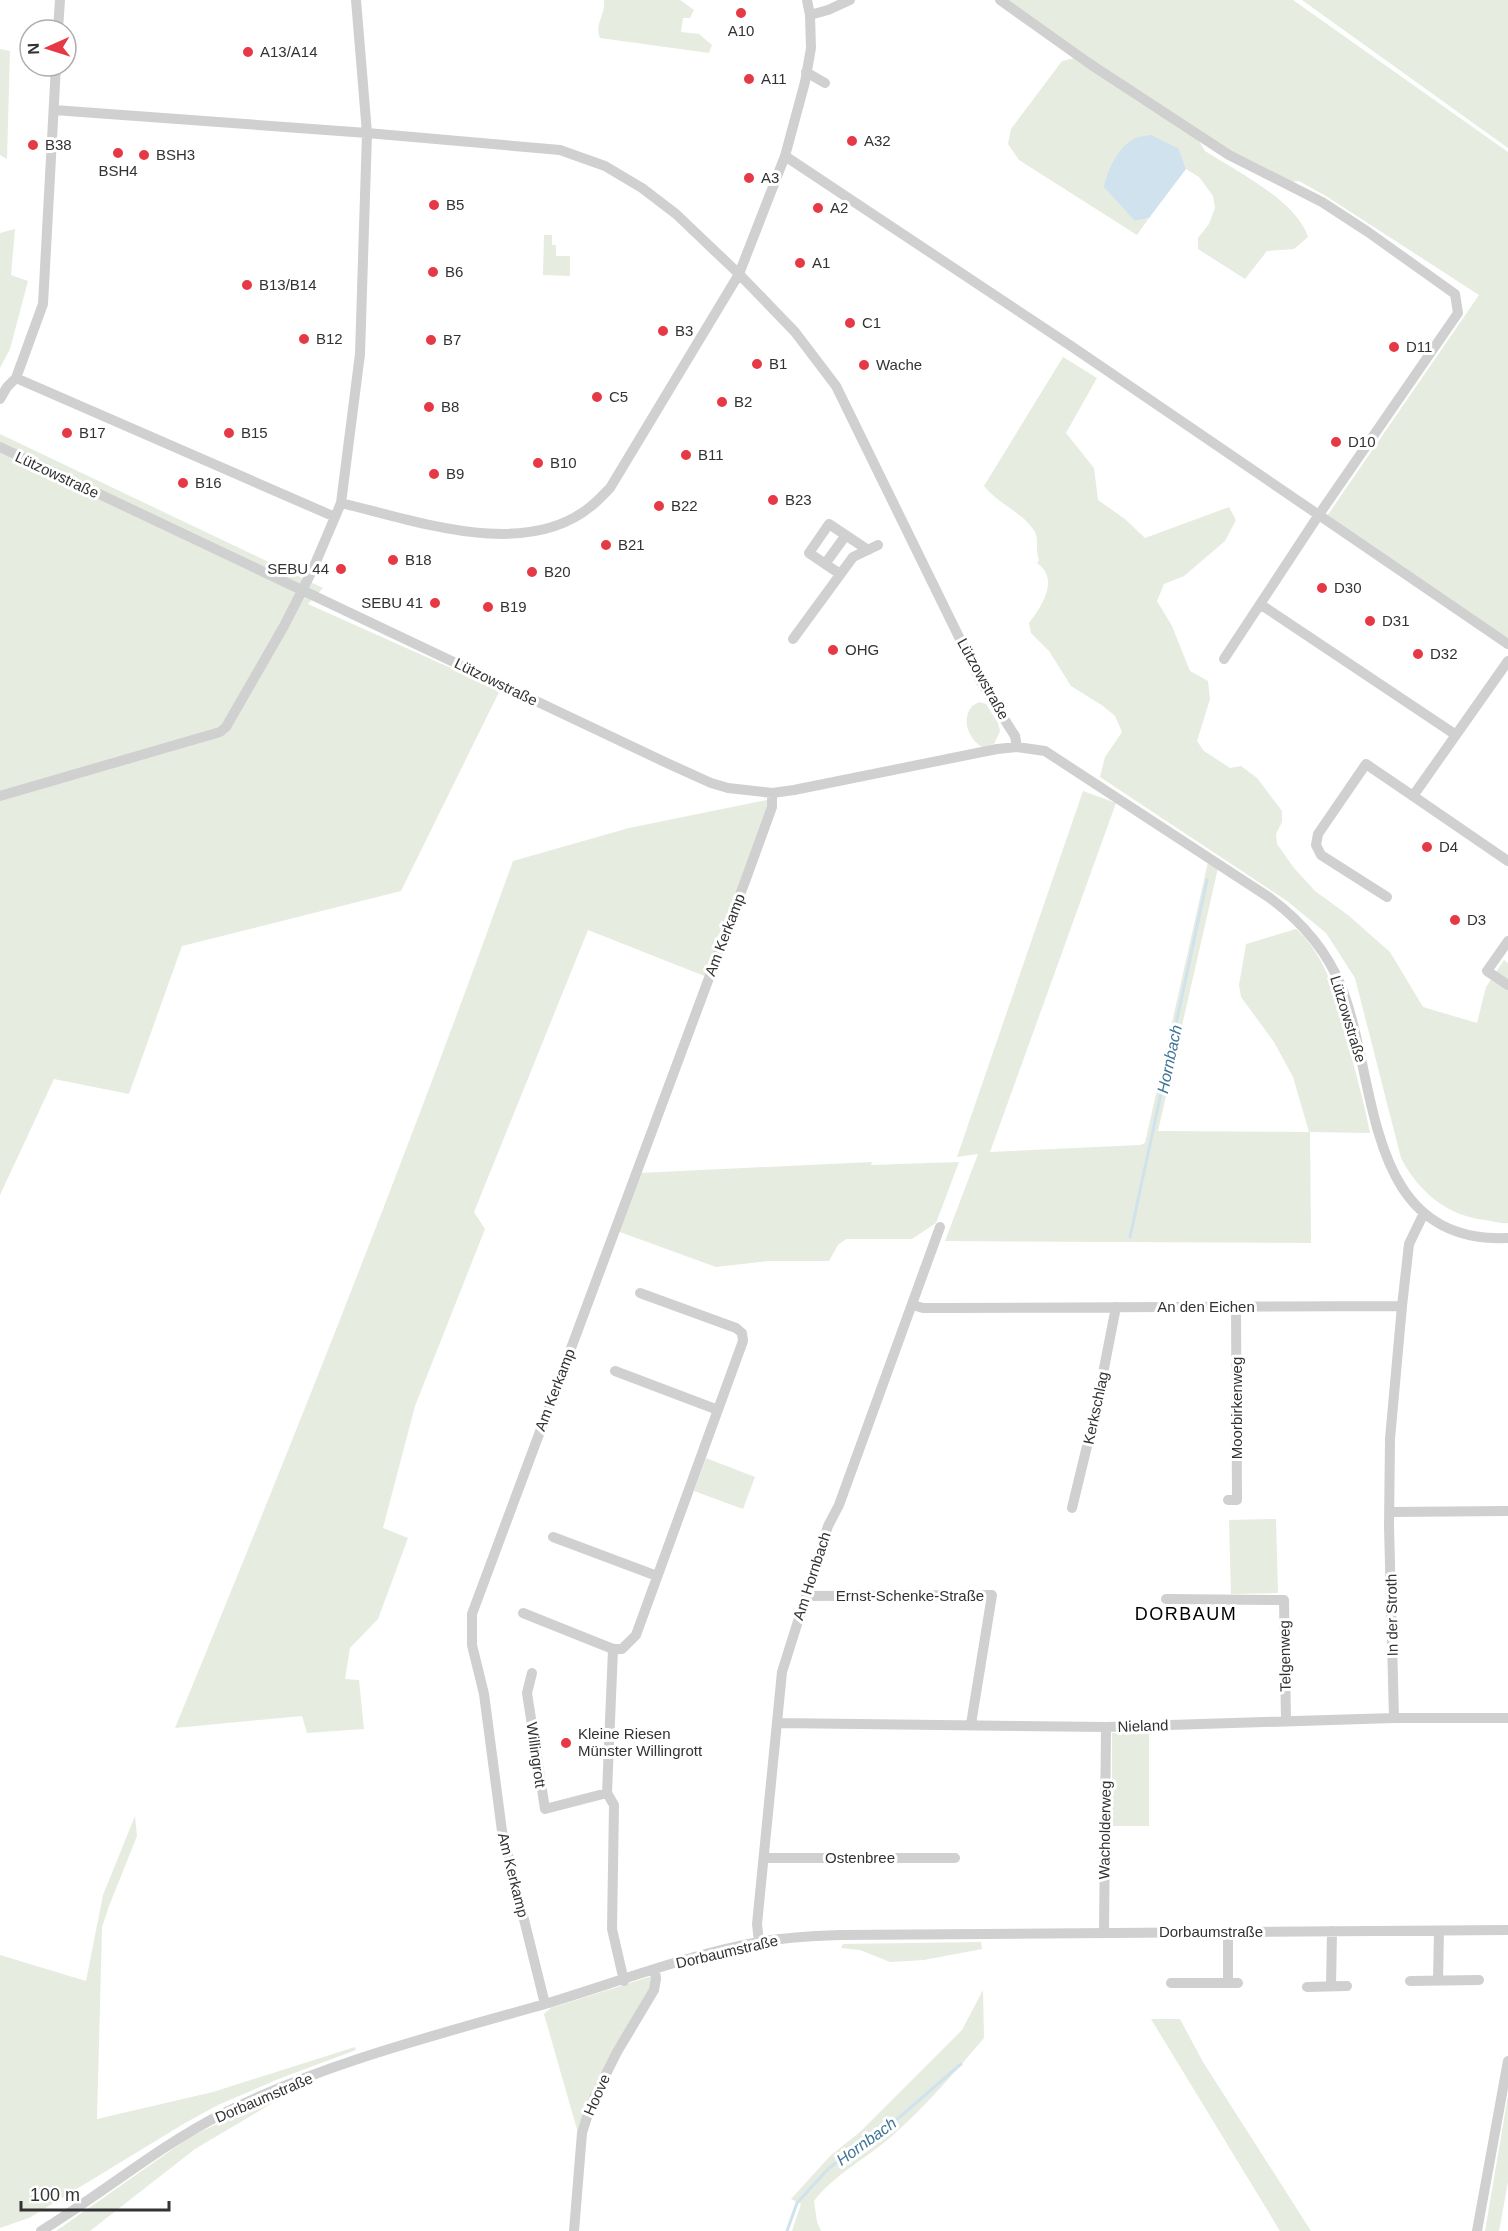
<svg xmlns="http://www.w3.org/2000/svg" width="1508" height="2231" viewBox="0 0 1508 2231" font-family="Helvetica,sans-serif">
<style>
.green{fill:#e6ecdf}
.water{fill:#cfe2ee}
.lines{fill:none;stroke-linecap:round;stroke-linejoin:round}
.stream{stroke:#cfe2ee;stroke-width:3}
.minor{stroke:#d0d0d0;stroke-width:10}
.poi-dot{fill:#e63946;stroke:#fff;stroke-width:2}
.labels{text-anchor:middle;stroke-width:6;stroke-linejoin:round;paint-order:stroke}
.poi-label{font-size:15px;fill:#333;stroke:#fff;text-anchor:start}
.street-label{font-size:15px;fill:#333;stroke:#fff}
.water-label{font-size:16px;font-style:italic;fill:#3f7597;stroke:#fff}
.quarter-label{font-size:18px;letter-spacing:1.5px;fill:#000;stroke:#fff}
</style>
<rect width="100%" height="100%" fill="#fff"/>
<path class="green" d="M604 0H680L694 10 690 18H683L681 32 699 34 712 45 709 53 600 38C594 24 606 14 604 0Z
M1000 0H1293L1508 152V638L1327 516 1479 295 1326 196 1299 181 1282 183 1199 141 1205 151C1237 172 1296 200 1308 237L1294 249 1267 251 1245 279 1198 249V238L1209 224 1215 208 1213 196 1199 177 1186 169 1179 149 1135 221 1149 218 1137 235 1019 160 1008 144 1011 129 1062 61 1079 57Z
M1302 0H1508V148Z
M0 49 10 51 7 159 0 155Z
M15 229 11 275 28 281 10 349 0 368V233Z
M544 235H552V245H556V256H570V276L543 275Z
M1063 357 1097 378 1066 433 1094 468 1098 500 1125 519 1145 538 1229 507 1236 520 1225 541 1184 576 1164 584 1157 601 1172 626 1190 671 1208 681 1210 699 1197 741 1204 751 1230 768 1241 766 1257 778 1282 811V822L1276 834 1277 844 1294 868 1315 891 1348 915 1390 952 1423 1007 1477 1023 1486 987 1504 960 1508 963V1223C1500 1224 1493 1221 1485 1220 1447 1216 1418 1191 1401 1158L1355 978 1326 933 1287 901 1100 777 1105 757 1122 732 1115 716 1103 706 1071 686 1049 651 1031 633 1029 623C1042 606 1060 579 1037 563L1039 560C1035 550 1039 540 1035 532 1024 513 998 504 984 486Z
M0 434 323 588 308 604 500 690 401 891 182 946 129 1094 54 1079 0 1195Z
M979 702 986 704 998 723 1000 731 994 744 982 747C968 738 961 720 972 706Z
M1083 791 1116 803 990 1152 1140 1145 1145 1143 1208 862 1218 868 1158 1131 1309 1132 1293 1077 1274 1042 1241 997 1239 985 1246 944 1296 929C1331 960 1340 1012 1351 1055 1358 1081 1365 1107 1370 1133L1310 1132 1311 1243 945 1241 978 1154 957 1157Z
M767 800V815L712 979 588 930 474 1212 485 1229 415 1406 383 1528 408 1538 378 1619 350 1648 345 1679 359 1680 364 1729 307 1733 302 1716 175 1728C293 1442 408 1153 513 861L629 828Z
M872 1162 871 1165 959 1162 936 1223 912 1239H846L838 1245 829 1261H768L716 1267 617 1231 639 1173Z
M706 1458 755 1477 743 1509 694 1491Z
M1276 1519 1278 1593 1231 1594 1229 1520Z
M1112 1733H1149V1826H1112Z
M135 1816 137 1836 109 1906 102 1927 97 2119 213 2092 355 2047 356 2050 281 2078 218 2105 185 2123 29 2218 0 2228V1955L86 1981 103 1895Z
M981 1942 982 1949 924 1960 890 1962 860 1950 841 1948 843 1944Z
M652 1976 656 1989 578 2133 544 2014 551 2008Z
M983 1990 984 2038C955 2072 926 2106 892 2136 867 2158 835 2174 814 2201L817 2222 821 2231H792L801 2204 791 2199 830 2156 860 2132 962 2030Z
M1151 2019H1180L1203 2062 1311 2231H1280Z
M277 2095 281 2098 195 2149 90 2231H56L190 2137Z
M1508 2096V2182L1499 2231H1485Z"/>
<path class="water" d="M1151 135 1179 149 1186 169 1149 218 1135 221 1104 187C1108 169 1118 146 1136 138 1140 136 1146 136 1151 135Z"/>
<g class="lines">
<path class="stream" d="M1130 1237 1207 880
M787 2231 797 2203 828 2169 866 2139 895 2121 961 2064"/>
<path class="minor" d="M1000 0 1090 64 1229 155 1322 202 1368 232 1455 294 1458 313 1318 516 1224 659
M810 15 828 10 850 0
M58 30 60 0
M806 72 825 83
M54 110 367 133 560 150 605 166 642 188 676 214 739 274 795 332 836 386 981 682 1015 736 1017 747
M785 156 1071 346 1508 644
M16 378 335 517
M0 399 7 387 16 378 43 304 56 66
M0 447 669 764 711 783 728 788 772 793 794 790 997 749 1017 747 1045 751 1270 898C1302 922 1326 949 1341 986 1379 1080 1362 1244 1508 1238
M341 503C414 520 524 561 590 507 597 502 603 495 610 488L739 274 785 156 805 82 811 48 810 15 807 0
M825 564 846 535
M840 574 809 553 829 524 868 550
M1260 604 1456 735
M793 639 853 557 878 545
M0 796 220 732 226 727 284 626 312 571 341 503 360 354 367 133 356 0
M1413 796 1508 861
M1387 897 1321 855 1316 845 1318 834 1366 764 1413 796 1508 661
M1508 941 1487 971 1508 985
M913 1305 923 1308H949L1402 1306 1409 1244 1424 1213
M615 1371 718 1410
M1228 1500H1237L1236 1307
M1072 1508 1096 1409 1116 1307
M1390 1512 1508 1511
M553 1537 657 1576
M806 1596 992 1595 971 1724
M1166 1599 1284 1600 1286 1721
M523 1613 613 1649
M532 1673 527 1693 545 1809 607 1793
M1394 1718 1389 1526 1390 1439 1402 1306
M778 1723 1106 1727 1394 1718H1508
M765 1858H955
M1104 1933 1106 1727
M759 1942 757 1924 782 1672 828 1526 839 1505 940 1227
M1438 1980 1439 1931
M624 1981 612 1929 614 1805 607 1793 613 1649H622L636 1635 743 1341 742 1333 736 1328 640 1293
M1410 1981 1479 1980
M1171 1983H1238
M1228 1983V1932
M1331 1986 1332 1931
M1307 1987 1347 1986
M545 2004 502 1831 484 1694 472 1645V1614L747 876 772 807V793
M41 2231C102 2194 156 2148 220 2115 318 2065 439 2034 545 2004 615 1983 687 1955 759 1942 786 1937 813 1936 840 1935L1508 1930
M574 2231 582 2133 587 2117 595 2096 617 2052 654 1990 656 1979 655 1970
M1477 2231 1508 2061"/>
</g>
<g class="poi-dot">
<circle cx="741" cy="13" r="6"/>
<circle cx="248" cy="52" r="6"/>
<circle cx="749" cy="79" r="6"/>
<circle cx="852" cy="141" r="6"/>
<circle cx="33" cy="145" r="6"/>
<circle cx="118" cy="153" r="6"/>
<circle cx="144" cy="155" r="6"/>
<circle cx="749" cy="178" r="6"/>
<circle cx="434" cy="205" r="6"/>
<circle cx="818" cy="208" r="6"/>
<circle cx="800" cy="263" r="6"/>
<circle cx="433" cy="272" r="6"/>
<circle cx="247" cy="285" r="6"/>
<circle cx="850" cy="323" r="6"/>
<circle cx="663" cy="331" r="6"/>
<circle cx="304" cy="339" r="6"/>
<circle cx="431" cy="340" r="6"/>
<circle cx="1394" cy="347" r="6"/>
<circle cx="757" cy="364" r="6"/>
<circle cx="864" cy="365" r="6"/>
<circle cx="597" cy="397" r="6"/>
<circle cx="722" cy="402" r="6"/>
<circle cx="429" cy="407" r="6"/>
<circle cx="67" cy="433" r="6"/>
<circle cx="229" cy="433" r="6"/>
<circle cx="1336" cy="442" r="6"/>
<circle cx="686" cy="455" r="6"/>
<circle cx="538" cy="463" r="6"/>
<circle cx="434" cy="474" r="6"/>
<circle cx="183" cy="483" r="6"/>
<circle cx="773" cy="500" r="6"/>
<circle cx="659" cy="506" r="6"/>
<circle cx="606" cy="545" r="6"/>
<circle cx="393" cy="560" r="6"/>
<circle cx="341" cy="569" r="6"/>
<circle cx="532" cy="572" r="6"/>
<circle cx="1322" cy="588" r="6"/>
<circle cx="435" cy="603" r="6"/>
<circle cx="488" cy="607" r="6"/>
<circle cx="1370" cy="621" r="6"/>
<circle cx="833" cy="650" r="6"/>
<circle cx="1418" cy="654" r="6"/>
<circle cx="1427" cy="847" r="6"/>
<circle cx="1455" cy="920" r="6"/>
<circle cx="566" cy="1743" r="6"/>
</g>
<g class="labels">
<g class="poi-label">
<text x="741" y="36" text-anchor="middle">A10</text>
<text x="260" y="57">A13/A14</text>
<text x="761" y="84">A11</text>
<text x="864" y="146">A32</text>
<text x="45" y="150">B38</text>
<text x="156" y="160">BSH3</text>
<text x="118" y="176" text-anchor="middle">BSH4</text>
<text x="761" y="183">A3</text>
<text x="446" y="210">B5</text>
<text x="830" y="213">A2</text>
<text x="812" y="268">A1</text>
<text x="445" y="277">B6</text>
<text x="259" y="290">B13/B14</text>
<text x="862" y="328">C1</text>
<text x="675" y="336">B3</text>
<text x="316" y="344">B12</text>
<text x="443" y="345">B7</text>
<text x="1406" y="352">D11</text>
<text x="769" y="369">B1</text>
<text x="876" y="370">Wache</text>
<text x="609" y="402">C5</text>
<text x="734" y="407">B2</text>
<text x="441" y="412">B8</text>
<text x="79" y="438">B17</text>
<text x="241" y="438">B15</text>
<text x="1348" y="447">D10</text>
<text x="698" y="460">B11</text>
<text x="550" y="468">B10</text>
<text x="446" y="479">B9</text>
<text x="195" y="488">B16</text>
<text x="785" y="505">B23</text>
<text x="671" y="511">B22</text>
<text x="618" y="550">B21</text>
<text x="405" y="565">B18</text>
<text x="329" y="574" text-anchor="end">SEBU 44</text>
<text x="544" y="577">B20</text>
<text x="1334" y="593">D30</text>
<text x="423" y="608" text-anchor="end">SEBU 41</text>
<text x="500" y="612">B19</text>
<text x="1382" y="626">D31</text>
<text x="845" y="655">OHG</text>
<text x="1430" y="659">D32</text>
<text x="1439" y="852">D4</text>
<text x="1467" y="925">D3</text>
<text x="578" y="1739">Kleine Riesen<tspan x="578" dy="17">Münster Willingrott</tspan></text>
</g>
<g class="street-label">
<text transform="translate(57 475) rotate(25)" y="5">Lützowstraße</text>
<text transform="translate(983 679) rotate(61)" y="5">Lützowstraße</text>
<text transform="translate(496 682) rotate(26)" y="5">Lützowstraße</text>
<text transform="translate(725 935) rotate(-69)" y="5">Am Kerkamp</text>
<text transform="translate(1348 1019) rotate(73)" y="5">Lützowstraße</text>
<text x="1206" y="1312">An den Eichen</text>
<text transform="translate(555 1390) rotate(-69)" y="5">Am Kerkamp</text>
<text transform="translate(1096 1408) rotate(-78)" y="5">Kerkschlag</text>
<text transform="translate(1237 1408) rotate(-90)" y="5">Moorbirkenweg</text>
<text transform="translate(812 1576) rotate(-72)" y="5">Am Hornbach</text>
<text x="910" y="1601">Ernst-Schenke-Straße</text>
<text transform="translate(1392 1615) rotate(-91)" y="5">In der Stroth</text>
<text transform="translate(1285 1656) rotate(-91)" y="5">Telgenweg</text>
<text transform="translate(1143 1726) rotate(-2)" y="5">Nieland</text>
<text transform="translate(536 1755) rotate(82)" y="5">Willingrott</text>
<text transform="translate(1105 1830) rotate(-89)" y="5">Wacholderweg</text>
<text x="860" y="1863">Ostenbree</text>
<text transform="translate(513 1875) rotate(76)" y="5">Am Kerkamp</text>
<text x="1211" y="1937">Dorbaumstraße</text>
<text transform="translate(727 1952) rotate(-13)" y="5">Dorbaumstraße</text>
<text transform="translate(597 2095) rotate(-66)" y="5">Hoove</text>
<text transform="translate(264 2098) rotate(-23)" y="5">Dorbaumstraße</text>
</g>
<g class="water-label">
<text transform="translate(1169 1059) rotate(-78)" y="6">Hornbach</text>
<text transform="translate(866 2141) rotate(-36)" y="6">Hornbach</text>
</g>
<g class="quarter-label">
<text x="1186" y="1620">DORBAUM</text>
</g>
</g>
<g transform="translate(48 48) rotate(267)"><circle r="28" fill="#ffffff" stroke="#adadad" stroke-width="1.5"/>
<path d="M0-4.5L10 22L0 15L-10 22Z" fill="#e63946"/>
<text y="-9" font-size="16" font-weight="bold" text-anchor="middle" fill="#333333">N</text>
</g>
<path d="M21 2201v9h148v-9" fill="none" stroke="#333333" stroke-width="3"/>
<text x="30" y="2201" font-size="18" fill="#333333" stroke="#ffffff" stroke-width="4.5" paint-order="stroke">100 m</text>
</svg>
